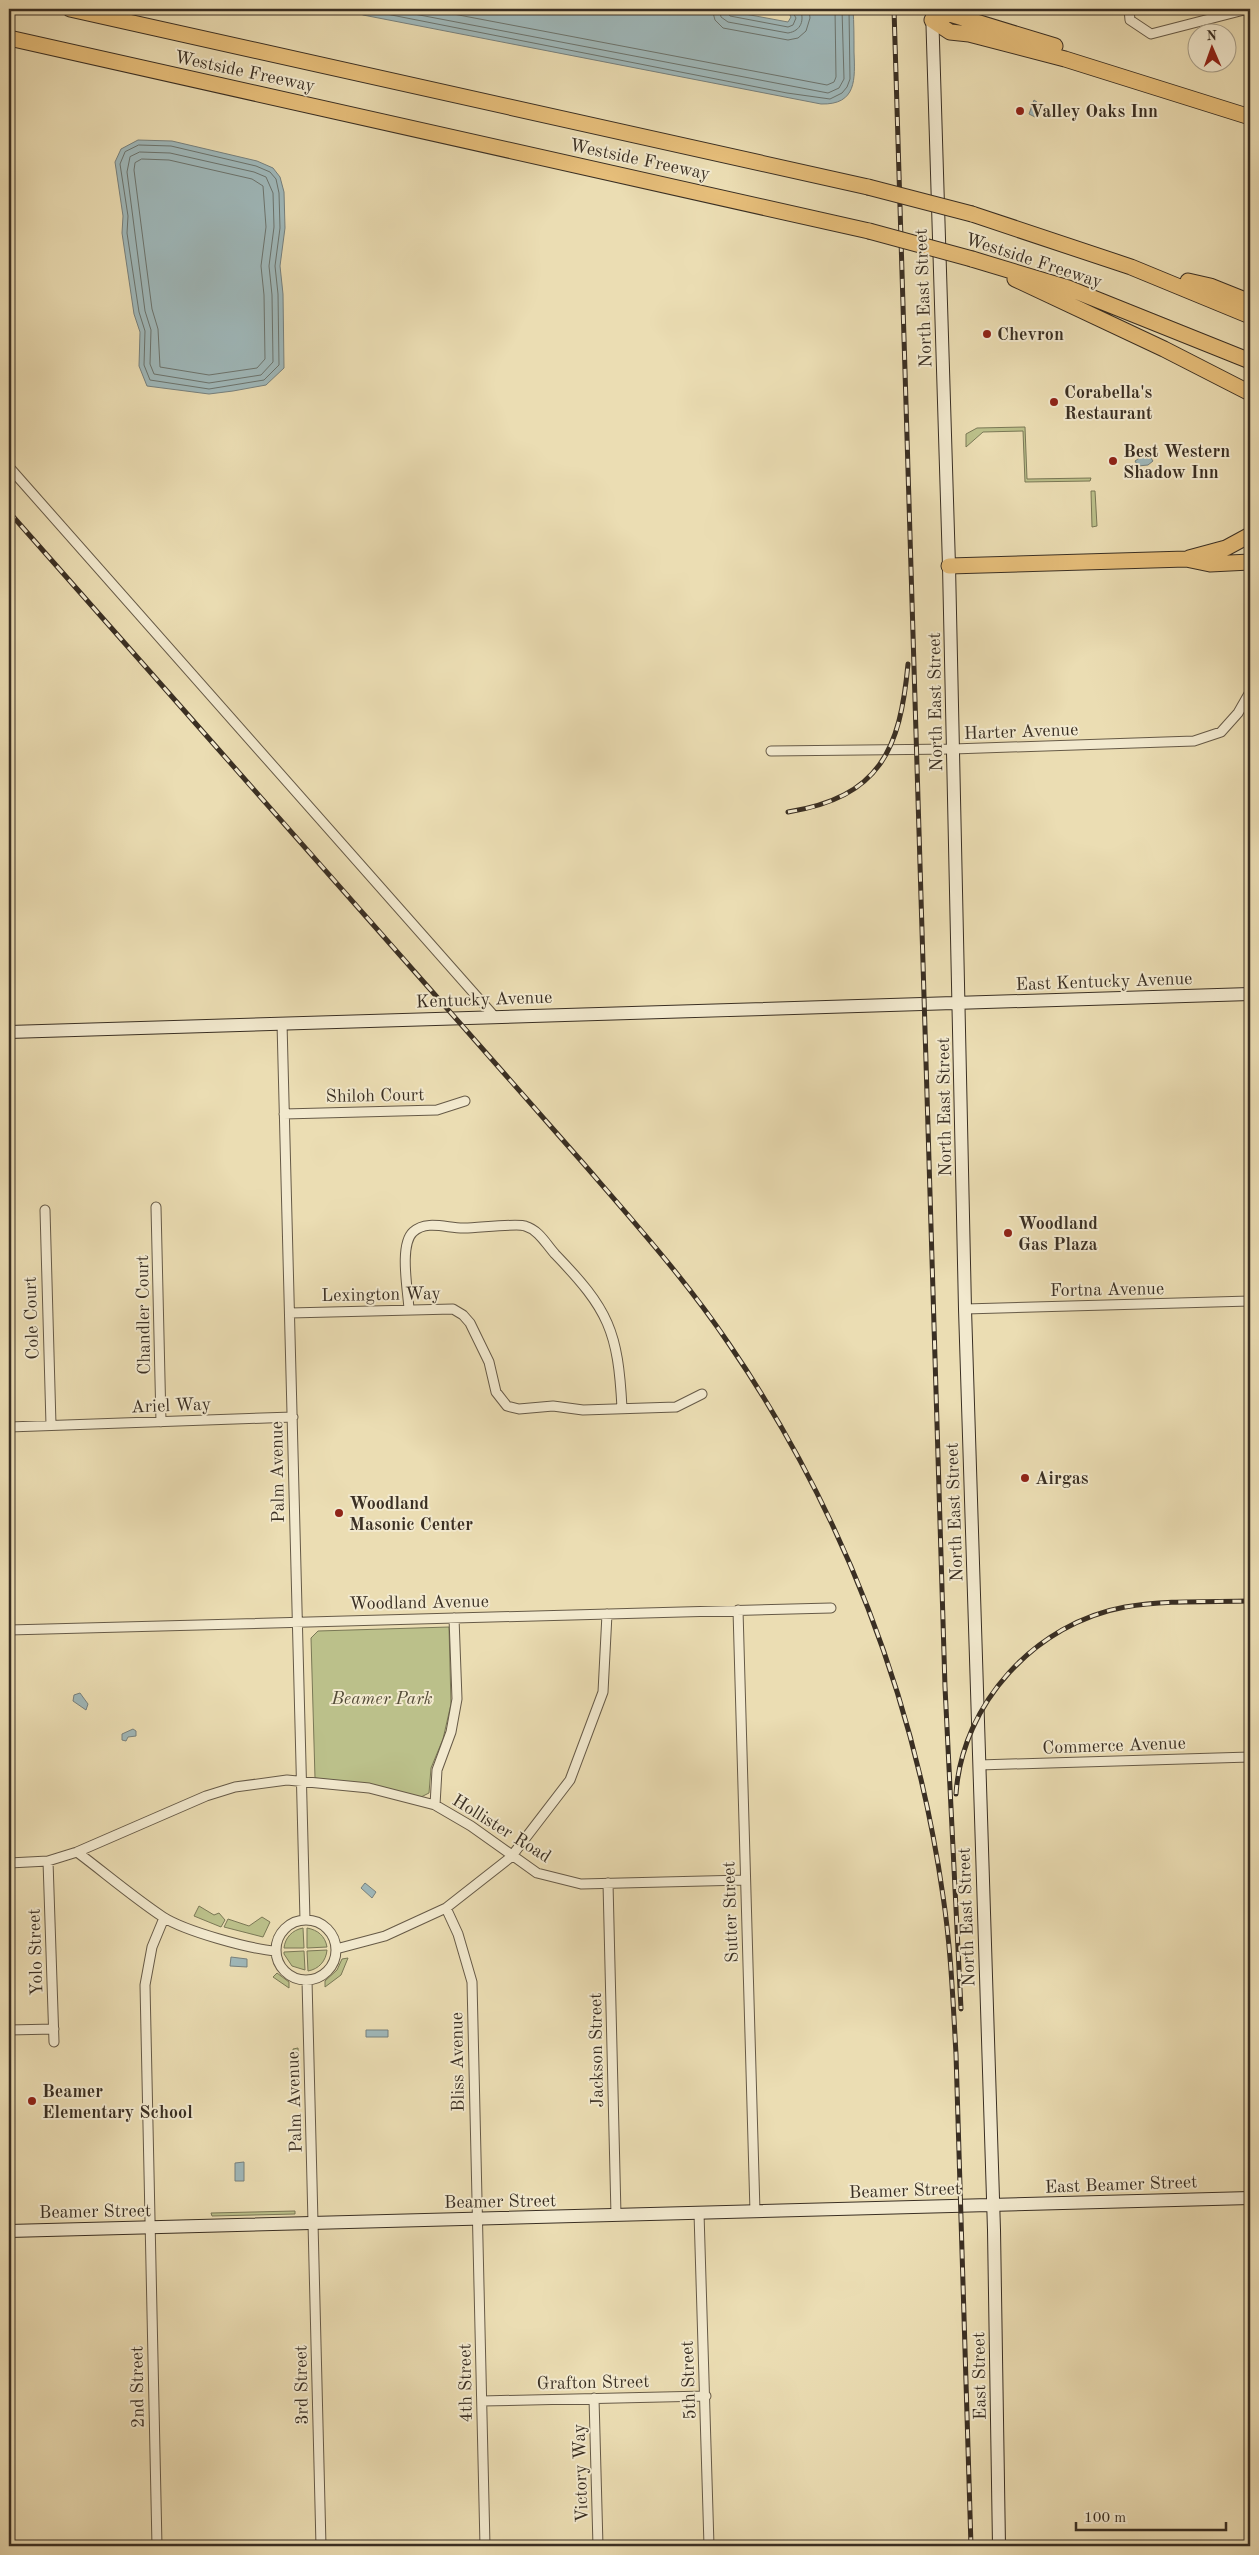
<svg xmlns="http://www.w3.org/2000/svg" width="1259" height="2555" viewBox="0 0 1259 2555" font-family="'Old Standard TT',serif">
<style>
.green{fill:#bbc08a;stroke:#7a7856}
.water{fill:#9fb8ba;stroke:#77817e}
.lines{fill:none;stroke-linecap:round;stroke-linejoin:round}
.shore{stroke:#6c746e;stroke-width:1}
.street-casing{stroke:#665a47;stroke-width:11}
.secondary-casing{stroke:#3a2f23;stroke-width:14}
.highway-casing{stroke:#3a2f23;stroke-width:17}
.street{stroke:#f2e9ce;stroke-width:9}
.secondary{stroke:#f2e9ce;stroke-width:12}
.highway{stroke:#e6be7a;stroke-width:15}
.rail-casing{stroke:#3a2f23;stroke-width:5}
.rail{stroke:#f2e9ce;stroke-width:3;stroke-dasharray:9;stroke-linecap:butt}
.highway-bridge-casing{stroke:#3a2f23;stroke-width:17;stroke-linecap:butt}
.highway-bridge{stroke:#e6be7a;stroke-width:15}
.poi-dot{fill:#8f2418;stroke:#f2e9ce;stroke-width:2}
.labels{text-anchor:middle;stroke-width:4;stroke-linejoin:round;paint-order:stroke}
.street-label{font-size:18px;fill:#3a2f23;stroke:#f2e9ce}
.poi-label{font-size:18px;font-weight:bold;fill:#3a2f23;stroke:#f2e9ce;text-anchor:start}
.park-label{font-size:18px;font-style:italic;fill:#544c38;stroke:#f2e9ce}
</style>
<rect width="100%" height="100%" fill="#ebddb3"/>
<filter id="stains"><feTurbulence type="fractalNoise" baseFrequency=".004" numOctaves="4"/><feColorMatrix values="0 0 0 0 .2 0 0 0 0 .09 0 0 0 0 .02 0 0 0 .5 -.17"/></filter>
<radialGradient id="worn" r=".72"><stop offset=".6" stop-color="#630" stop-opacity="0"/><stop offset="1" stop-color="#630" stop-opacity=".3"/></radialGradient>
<path class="green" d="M1025 427 1027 479 1091 478 1090 481 1025 482 1023 431 983 432 966 447V434L977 428Z
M1091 491H1095L1097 526 1092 527Z
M449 1627 451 1704 443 1739 431 1768 429 1793 421 1797 374 1786 315 1778 311 1638 318 1631Z
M199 1906 214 1915 219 1913 225 1920 221 1927 194 1916Z
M262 1917 270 1922 263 1937 224 1927 228 1919 249 1926Z
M303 1928 304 1948H284C285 1938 292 1930 303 1928Z
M307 1928C318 1930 325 1936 327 1947L307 1948Z
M327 1950C326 1961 319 1969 308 1971L307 1951Z
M304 1951 305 1970 292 1966 284 1954V1952Z
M348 1958 341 1975 325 1987V1981L337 1970 342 1959Z
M277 1973 289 1982V1988L273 1977Z
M298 2048 299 2070H294L293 2049Z
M295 2211V2214L212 2216 211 2213Z"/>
<path class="water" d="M352 9H718L788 22 791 17 789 13 765 9H853C854 23 854 37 854 52 855 79 857 105 821 104L363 15Z
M1034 100 1041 105 1037 118 1029 114Z
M138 140 172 141 257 161 273 168 280 177 284 192 285 228 280 266 283 294 284 368 266 385 233 391 209 394 147 386 139 366 140 332 134 314 122 233 123 216 115 162 121 149Z
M1141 457 1151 458 1153 461 1148 465 1138 466 1135 461Z
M80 1693 88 1704 86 1710 73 1701 74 1695Z
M133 1729 136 1731V1736L128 1737 126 1741 122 1740V1734Z
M365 1883 376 1892 372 1898 361 1888Z
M231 1957 247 1959V1967L230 1966Z
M366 2030H388V2037H366Z
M244 2162V2181H235V2163Z"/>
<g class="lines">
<path class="shore" d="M361 9 787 93 830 99 842 93 847 87 850 79 849 9
M388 9 828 93 839 88 844 79 842 9
M427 9 827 85 834 82 836 77 835 9
M712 9 715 20 723 28 788 40 798 38 806 31 810 18 809 9
M719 9 721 17 728 22 788 33C801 31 805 20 800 9
M725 9 730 16 788 27 793 25 796 18 791 9
M139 145 171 146 256 166 270 172 276 179 279 193 280 228 275 266 278 294 279 365 264 380 209 389 150 380 144 365 145 331 139 312 127 233 128 216 120 164 125 152Z
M140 152 170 153 254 172 266 177 273 193 274 227 269 266 272 295 273 362 261 375 209 383 154 374 150 364 151 330 145 311 127 172 130 157Z
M142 159 169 160 252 179 263 186 266 227 261 266 264 295 265 359 257 368 209 375 160 367 158 329 152 309 134 170 135 163Z"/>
<defs>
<path id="street" d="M1129 9 1130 20 1151 34 1248 9
M9 467 494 1016
M771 751 953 749 1194 741 1221 732 1238 713 1250 692
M282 1023 305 1920
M284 1114 437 1110 465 1101
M156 1207 161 1422
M45 1210 51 1425
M409 1309C408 1291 399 1245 413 1232 427 1219 449 1229 465 1228 477 1228 518 1223 525 1226 539 1230 546 1244 555 1254 609 1310 618 1331 622 1408
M965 1309 1250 1301
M290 1313 453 1309 463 1315 470 1323 489 1362 496 1392 507 1406 519 1409 553 1406 583 1410 676 1407 702 1394
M9 1427 293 1417
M738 1610 755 2212
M9 1630 831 1608
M979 1765 1250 1757
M435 1805 437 1770 451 1732 457 1699 454 1618
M77 1852 206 1796 235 1787 287 1780 369 1788 435 1805 471 1826 537 1873 581 1884 745 1880
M48 1861 54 2042
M9 1863 48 1861 77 1852C105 1873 133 1897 163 1917 185 1931 249 1949 276 1951
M608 1883 616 2215
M446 1908 458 1934 472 1982 485 2546
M276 1950a30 30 0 1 1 60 0a30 30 0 1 1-60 0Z
M336 1949 385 1936 446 1908 511 1857 570 1780 603 1692 607 1614
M307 1980 321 2546
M9 2030 54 2029
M699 2213 709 2546
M594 2398 598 2546
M482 2401 706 2396
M157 2546 145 1985 152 1947 164 1918"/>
<path id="secondary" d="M932 9 949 566 965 1309 994 2230 999 2546
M9 1032 1250 994
M9 2231 1250 2198"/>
<path id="highway" d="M70 9 868 187
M932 20 950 32 969 34 1065 59 1250 117
M932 20 950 14 1055 46
M9 38 869 231
M972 214 1131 267 1250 316
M972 259 1068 288 1250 361
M1015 279 1164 349 1250 393
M1188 281 1210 286 1250 302
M1189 558 1226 548 1250 535
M949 566 1186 559 1210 564 1250 562"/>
</defs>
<use href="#street" class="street-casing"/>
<use href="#secondary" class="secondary-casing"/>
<use href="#highway" class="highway-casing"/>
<use href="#street" class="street"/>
<use href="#secondary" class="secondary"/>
<use href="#highway" class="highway"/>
<defs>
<path id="rail" d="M894 9 945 1687 961 2009
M9 512C149 671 289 829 429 988 480 1046 532 1105 583 1163 634 1222 686 1280 729 1344 842 1509 915 1699 943 1896 951 1949 953 2002 956 2054L971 2546
M788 812C880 797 900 750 908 664
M956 1794C962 1703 1036 1623 1125 1607 1166 1600 1209 1602 1250 1601"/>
</defs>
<use href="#rail" class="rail-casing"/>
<use href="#rail" class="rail"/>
<defs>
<path id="highway-bridge" d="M868 187 972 214
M869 231 972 259"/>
</defs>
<use href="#highway-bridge" class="highway-bridge-casing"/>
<use href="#highway-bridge" class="highway-bridge"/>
</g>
<g class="poi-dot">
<circle cx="1020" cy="111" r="5"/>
<circle cx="987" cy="334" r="5"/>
<circle cx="1054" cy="402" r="5"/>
<circle cx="1113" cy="461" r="5"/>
<circle cx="1008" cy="1233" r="5"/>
<circle cx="1025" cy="1478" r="5"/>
<circle cx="339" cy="1513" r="5"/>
<circle cx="32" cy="2101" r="5"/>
</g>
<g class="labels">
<g class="street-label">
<text transform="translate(245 71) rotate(12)" y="6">Westside Freeway</text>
<text transform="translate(640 159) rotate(12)" y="6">Westside Freeway</text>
<text transform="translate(1034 260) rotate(18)" y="6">Westside Freeway</text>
<text transform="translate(923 298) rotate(-92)" y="6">North East Street</text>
<text transform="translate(935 702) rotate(-91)" y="6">North East Street</text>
<text transform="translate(1021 731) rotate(-2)" y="6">Harter Avenue</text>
<text transform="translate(1104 981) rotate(-2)" y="6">East Kentucky Avenue</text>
<text transform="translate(484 999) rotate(-2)" y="6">Kentucky Avenue</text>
<text transform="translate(375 1095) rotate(-1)" y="6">Shiloh Court</text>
<text transform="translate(944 1107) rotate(-91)" y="6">North East Street</text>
<text transform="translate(1107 1289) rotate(-1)" y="6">Fortna Avenue</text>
<text transform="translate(381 1294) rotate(-1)" y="6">Lexington Way</text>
<text transform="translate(143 1315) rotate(-91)" y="6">Chandler Court</text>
<text transform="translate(31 1318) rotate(-92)" y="6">Cole Court</text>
<text transform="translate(171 1405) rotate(-2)" y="6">Ariel Way</text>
<text transform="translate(277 1472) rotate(-91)" y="6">Palm Avenue</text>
<text transform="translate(954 1512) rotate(-92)" y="6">North East Street</text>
<text transform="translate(419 1602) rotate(-1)" y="6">Woodland Avenue</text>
<text transform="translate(1114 1745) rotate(-2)" y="6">Commerce Avenue</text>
<text transform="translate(502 1828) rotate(32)" y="6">Hollister Road</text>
<text transform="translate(730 1912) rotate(-92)" y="6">Sutter Street</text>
<text transform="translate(966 1917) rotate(-92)" y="6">North East Street</text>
<text transform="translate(35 1952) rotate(-92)" y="6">Yolo Street</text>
<text transform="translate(596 2050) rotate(-91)" y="6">Jackson Street</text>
<text transform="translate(457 2062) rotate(-91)" y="6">Bliss Avenue</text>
<text transform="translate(294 2102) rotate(-92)" y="6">Palm Avenue</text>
<text transform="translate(1121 2184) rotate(-2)" y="6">East Beamer Street</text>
<text transform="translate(905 2190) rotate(-2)" y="6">Beamer Street</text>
<text transform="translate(500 2201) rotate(-1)" y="6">Beamer Street</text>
<text transform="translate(95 2211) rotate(-1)" y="6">Beamer Street</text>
<text transform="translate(979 2376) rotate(-91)" y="6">East Street</text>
<text transform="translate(688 2380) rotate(-92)" y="6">5th Street</text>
<text transform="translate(593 2382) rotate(-1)" y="6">Grafton Street</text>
<text transform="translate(465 2383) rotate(-91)" y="6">4th Street</text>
<text transform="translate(301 2385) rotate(-91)" y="6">3rd Street</text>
<text transform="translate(137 2387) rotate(-91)" y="6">2nd Street</text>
<text transform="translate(580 2473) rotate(-92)" y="6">Victory Way</text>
</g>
<g class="poi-label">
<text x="1030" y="117">Valley Oaks Inn</text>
<text x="997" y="340">Chevron</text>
<text x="1064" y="398">Corabella's<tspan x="1064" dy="21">Restaurant</tspan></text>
<text x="1123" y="457">Best Western<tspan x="1123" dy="21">Shadow Inn</tspan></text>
<text x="1018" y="1229">Woodland<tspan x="1018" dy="21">Gas Plaza</tspan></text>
<text x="1035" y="1484">Airgas</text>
<text x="349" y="1509">Woodland<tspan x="349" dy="21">Masonic Center</tspan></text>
<text x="42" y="2097">Beamer<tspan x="42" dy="21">Elementary School</tspan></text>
</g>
<g class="park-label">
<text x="382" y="1704">Beamer Park</text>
</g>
</g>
<rect width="1259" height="2555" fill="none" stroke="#ebddb3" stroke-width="30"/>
<rect x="10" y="10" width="1239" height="2535" fill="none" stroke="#3a2f23" stroke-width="2.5"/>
<rect x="15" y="15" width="1229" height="2525" fill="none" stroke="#3a2f23"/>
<g transform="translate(1212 48) rotate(358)"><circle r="24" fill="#f2e9ce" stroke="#a89f8a"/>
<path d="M0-4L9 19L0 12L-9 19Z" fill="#8f2418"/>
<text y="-8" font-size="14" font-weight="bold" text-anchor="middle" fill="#3a2f23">N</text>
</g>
<path d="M1076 2522v8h150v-8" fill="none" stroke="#3a2f23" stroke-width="2.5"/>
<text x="1084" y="2522" font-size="15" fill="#3a2f23" stroke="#f2e9ce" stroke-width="4" paint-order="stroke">100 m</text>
<rect width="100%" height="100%" filter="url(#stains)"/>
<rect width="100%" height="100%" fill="url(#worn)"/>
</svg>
